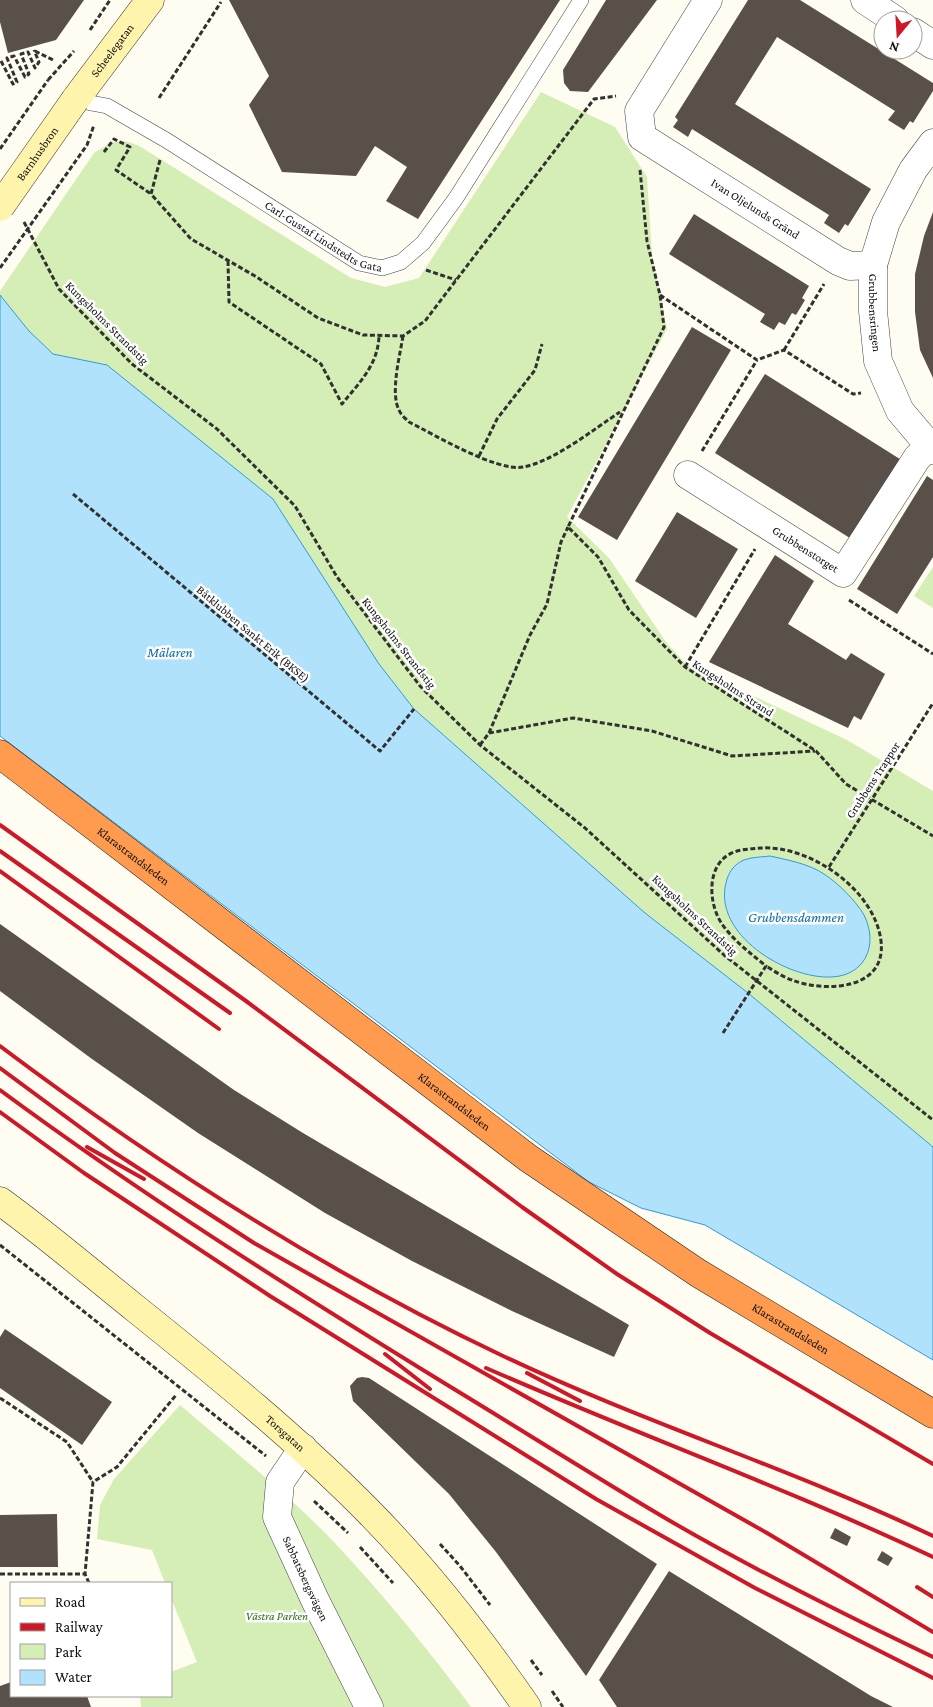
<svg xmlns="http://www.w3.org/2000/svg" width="933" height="1707" viewBox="0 0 933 1707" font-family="'Crimson Pro',serif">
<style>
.green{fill:#d5eeb6}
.water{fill:#b1e2fc;stroke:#319bd9}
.building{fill:#59504a}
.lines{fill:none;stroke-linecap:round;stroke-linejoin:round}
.lane-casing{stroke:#424242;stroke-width:16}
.street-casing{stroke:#424242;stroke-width:29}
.secondary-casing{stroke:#313131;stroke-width:29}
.highway-casing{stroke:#202020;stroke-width:29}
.path{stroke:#313131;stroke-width:3;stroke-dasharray:5 2.5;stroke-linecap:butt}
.lane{stroke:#fff;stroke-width:15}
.street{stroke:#fff;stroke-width:28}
.secondary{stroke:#fff4ac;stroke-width:28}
.highway{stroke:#ff9b4f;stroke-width:28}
.rail{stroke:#cd1927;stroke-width:4}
.secondary-bridge-casing{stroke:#313131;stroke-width:29;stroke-linecap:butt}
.path-bridge{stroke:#313131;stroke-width:3;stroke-dasharray:5 2.5;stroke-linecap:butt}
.secondary-bridge{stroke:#fff4ac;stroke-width:28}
.labels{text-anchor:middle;stroke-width:5;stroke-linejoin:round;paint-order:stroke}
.street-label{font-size:12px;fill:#0f0f0f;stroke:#fff}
.park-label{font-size:12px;font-style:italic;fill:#2c6e18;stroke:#fff}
.water-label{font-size:14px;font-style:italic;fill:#0c6bad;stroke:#fff}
</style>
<rect width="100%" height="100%" fill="#fffcf1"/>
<path class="green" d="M541 92 615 127 647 177 652 255 667 329 567 517 609 558 666 642 686 664 847 740 933 791V1147L748 993 645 913 414 709 379 664 107 365 53 354 29 331 0 295V291L94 153C113 141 120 137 141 147L351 278 385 287 419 278Z
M933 567V608L914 596Z
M180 1405C231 1449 286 1492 333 1541 381 1592 429 1650 471 1707H141L140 1696H171V1672L197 1662 171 1598V1583H165L152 1550 97 1539 100 1505 114 1479Z"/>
<path class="water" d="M0 295 29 331 53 354 107 365 273 499 379 664 414 709 645 913 748 993 933 1147V1360L705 1225 641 1208 589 1182 0 736Z
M770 856C788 860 809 864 824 874 838 883 856 901 864 915 879 945 865 976 831 977 786 979 713 934 726 883 728 873 734 864 744 860 751 857 763 857 770 856Z"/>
<path class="building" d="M0 0H84L56 40 8 53 0 22Z
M229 0H560L418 219 386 201 407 167 375 146 356 176 282 172 249 105 269 76Z
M606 0H657L588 92 570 91 564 83 563 70Z
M748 0H800L933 83V91L913 123 910 121 904 130 888 120 895 111 777 37 735 104 871 189 848 226 845 224 839 233 824 223 829 215 692 129 688 137 673 127 678 120 675 117Z
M933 212V378L920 350 915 312V274L924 236Z
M694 214 809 286 802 298 805 300 796 315 792 313 785 325 779 322 774 330 760 322 765 314 669 254Z
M692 327 731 350 617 540 578 517Z
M765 374 903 461 853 540 715 453Z
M927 476 933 480V557L897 614 857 589Z
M677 512 738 549 696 618 635 581Z
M775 555 814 581 788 624 846 660 851 653 885 674 861 720 854 716 848 728 709 662Z
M0 924 234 1090 303 1133 629 1325 614 1357 512 1311 412 1261 325 1213 198 1133 92 1059 0 991Z
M5 1329 112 1402 82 1445 0 1388V1337Z
M362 1377 369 1378 657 1564 586 1676 496 1552 449 1494 353 1401 350 1386 357 1378Z
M57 1514 58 1567H0V1515Z
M835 1528 851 1537 847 1546 830 1538Z
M882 1551 893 1558 888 1566 877 1560Z
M669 1571 871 1696 893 1707H617L599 1680Z
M11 1682V1696H87L91 1707H0V1686Z"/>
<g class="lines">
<defs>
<g id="lane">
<path id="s1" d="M75 100 107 106 166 140 359 263 382 268 401 262 423 243 456 198 581 0"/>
</g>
<g id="street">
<path id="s2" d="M708 0 639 111 642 137 838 261 850 266 873 265"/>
<path d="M865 0 895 20"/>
<path d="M913 32 933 45"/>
<path id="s3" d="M933 143 913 170 886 222 873 265V311L878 361 900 411 933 450"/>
<path id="s4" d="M688 475 843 573 917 458 929 446"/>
<path id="s5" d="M303 1448 280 1482 277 1517 315 1600 369 1707"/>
</g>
<g id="secondary">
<path id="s6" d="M75 100 150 0"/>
<path id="s7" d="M0 1201C47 1235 91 1273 136 1309 217 1374 297 1439 370 1513 428 1572 480 1639 527 1707"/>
</g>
<g id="highway">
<path id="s8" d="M0 754 528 1158 698 1273 933 1414"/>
</g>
</defs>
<use href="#lane" class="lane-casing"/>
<use href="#street" class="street-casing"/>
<use href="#secondary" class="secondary-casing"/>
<use href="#highway" class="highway-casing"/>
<path class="path" d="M90 30 110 0
M35 51 53 60
M1 61 13 84 17 82 7 58 14 56 25 77 29 74 21 54 28 52 35 68 39 62 34 50
M48 80 74 51
M159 98 221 2
M104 152 114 139 130 147 116 170 151 194
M160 160 151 194 191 239 255 276 318 318 363 335 403 336 425 321 594 99 616 96
M640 170 647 241 660 295 664 327 568 527 598 557 629 610 685 667 816 751 846 784 933 836
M24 222 59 289 132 364 217 429 295 506 337 577 420 686 480 745 585 828 724 955 933 1120
M228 261 229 302 321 364 342 404C359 383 378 365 379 336
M426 270 456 280
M660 295 757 360 784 350 853 394 861 393
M403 336C400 355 390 393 399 410 401 415 406 419 409 422 435 435 497 472 523 467 553 462 594 429 620 412
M784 350 824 284
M702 451 757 360
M479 456 497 419 535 370 542 344
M73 494 380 751 414 709
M849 600 933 654
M685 667 755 549
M489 733 573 718 652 731 732 756 815 751
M480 745 489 733 530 635 547 604 561 542 568 527
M829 867 933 703
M723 1033 766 966C750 953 734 941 722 924 709 905 706 869 728 855 738 849 750 849 761 848 810 845 875 890 881 941 887 990 825 993 792 980 783 977 774 971 766 966
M0 1245 266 1456
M0 1398 67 1442 93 1482
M314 1501 348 1533
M440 1544 460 1566 490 1605
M360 1547 393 1583
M0 1574H85
M89 1583 85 1574 93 1482 117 1467 176 1395
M531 1660 542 1675
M552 1691 563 1707"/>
<use href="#lane" class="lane"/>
<use href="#street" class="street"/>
<use href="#secondary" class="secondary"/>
<use href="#highway" class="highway"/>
<path class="rail" d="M0 825 246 1001 522 1207 617 1274 710 1333 933 1464
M0 851 230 1013
M0 871 219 1029
M0 1046C157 1164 324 1271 501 1355 642 1422 792 1469 933 1536
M0 1068 115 1153 254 1243 767 1533 933 1632
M0 1090C145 1197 296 1292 449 1386 520 1429 589 1473 660 1515 748 1567 841 1613 933 1657
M0 1112 84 1173 270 1296 596 1499 755 1588 933 1678
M87 1147 144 1179
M385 1354 430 1389
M486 1368C634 1433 786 1488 933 1557
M527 1373 580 1401
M917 1587 933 1597"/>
<defs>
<g id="secondary-bridge">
<path id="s9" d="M0 207 75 100"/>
</g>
</defs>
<use href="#secondary-bridge" class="secondary-bridge-casing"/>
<path class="path-bridge" d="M0 149 48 80
M0 268 87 145 94 125"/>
<use href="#secondary-bridge" class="secondary-bridge"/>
</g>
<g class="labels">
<g class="street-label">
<text dy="4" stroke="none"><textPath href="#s6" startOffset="62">Scheelegatan</textPath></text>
<text dy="4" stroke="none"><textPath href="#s9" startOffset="65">Barnhusbron</textPath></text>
<text dy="4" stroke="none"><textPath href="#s2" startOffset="291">Ivan Oljelunds Gränd</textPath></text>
<text dy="4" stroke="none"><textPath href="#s1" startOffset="286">Carl-Gustaf Lindstedts Gata</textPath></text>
<text dy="4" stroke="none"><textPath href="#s3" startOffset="185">Grubbensringen</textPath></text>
<text transform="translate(107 323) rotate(45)" y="4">Kungsholms Strandstig</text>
<text dy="4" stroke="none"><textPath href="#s4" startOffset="139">Grubbenstorget</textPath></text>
<text transform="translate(253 634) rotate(40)" y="4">Båtklubben Sankt Erik (BKSE)</text>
<text transform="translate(399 643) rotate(52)" y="4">Kungsholms Strandstig</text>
<text transform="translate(733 688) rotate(33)" y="4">Kungsholms Strand</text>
<text transform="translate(873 780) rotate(-57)" y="4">Grubbens Trappor</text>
<text dy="4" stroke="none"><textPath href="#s8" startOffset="168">Klarastrandsleden</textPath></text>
<text transform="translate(695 915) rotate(43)" y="4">Kungsholms Strandstig</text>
<text dy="4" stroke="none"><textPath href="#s8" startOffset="572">Klarastrandsleden</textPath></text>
<text dy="4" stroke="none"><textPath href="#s8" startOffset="978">Klarastrandsleden</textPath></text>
<text dy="4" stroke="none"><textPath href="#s7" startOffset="368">Torsgatan</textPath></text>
<text dy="4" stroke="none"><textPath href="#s5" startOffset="144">Sabbatsbergsvägen</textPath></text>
</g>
<g class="park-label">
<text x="277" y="1620">Västra Parken</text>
</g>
<g class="water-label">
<text x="170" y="657">Mälaren</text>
<text x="796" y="922">Grubbensdammen</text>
</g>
</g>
<rect x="10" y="1582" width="162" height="115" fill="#ffffff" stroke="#9f9f9f"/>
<rect x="20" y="1598" width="25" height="8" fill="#fff4ac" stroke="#9f9f9f"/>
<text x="55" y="1607" font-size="15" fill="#0f0f0f">Road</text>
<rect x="20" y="1623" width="25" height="8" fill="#cd1927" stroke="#9f9f9f"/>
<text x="55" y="1632" font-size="15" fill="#0f0f0f">Railway</text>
<rect x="20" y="1644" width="25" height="15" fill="#d5eeb6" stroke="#9f9f9f"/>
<text x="55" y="1657" font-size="15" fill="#0f0f0f">Park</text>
<rect x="20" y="1670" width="25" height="15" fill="#b1e2fc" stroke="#9f9f9f"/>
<text x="55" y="1682" font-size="15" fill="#0f0f0f">Water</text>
<g transform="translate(898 35) rotate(198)"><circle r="24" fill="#ffffff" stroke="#9f9f9f"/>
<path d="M0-4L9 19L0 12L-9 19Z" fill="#cd1927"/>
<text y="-8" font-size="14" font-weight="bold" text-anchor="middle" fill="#0f0f0f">N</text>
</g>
</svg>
